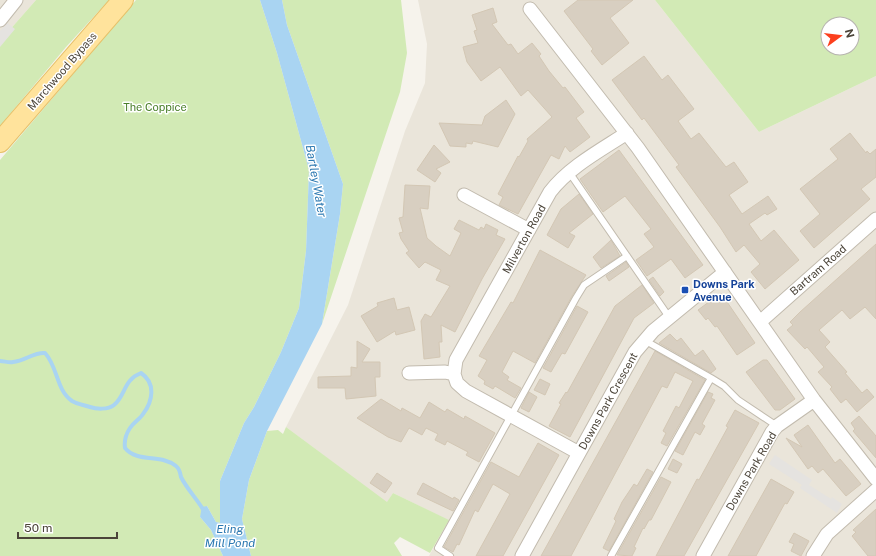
<svg xmlns="http://www.w3.org/2000/svg" width="876" height="556" viewBox="0 0 876 556" font-family="'Public Sans',sans-serif">
<style>
.residential{fill:#eae5da}
.green{fill:#d2eab5;fill-rule:evenodd}
.parking{fill:#e5e3e0}
.water{fill:#a9d4f2}
.lines{fill:none;stroke-linecap:round;stroke-linejoin:round}
.stream{stroke:#a9d4f2;stroke-width:4}
.building{fill:#d8cfc1;stroke:#d3c7b4}
.lane-casing{stroke:#c2bbae;stroke-width:8}
.street-casing{stroke:#c2bbae;stroke-width:15}
.primary-casing{stroke:#e6c16a;stroke-width:22}
.lane{stroke:#fff;stroke-width:6}
.street{stroke:#fff;stroke-width:13}
.primary{stroke:#ffe39c;stroke-width:20}
.transit-dot{fill:#1a4fb4;stroke:#fff;stroke-width:1.5}
.labels{text-anchor:middle;stroke-width:3;stroke-linejoin:round;paint-order:stroke}
.street-label{font-size:11px;fill:#4b4439;stroke:#fff}
.park-label{font-size:11px;fill:#4a7f2a;stroke:#fff}
.transit-label{font-size:11px;font-weight:bold;fill:#164399;stroke:#fff;text-anchor:start}
.water-label{font-size:12px;font-style:italic;fill:#2e7ab2;stroke:#fff}
</style>
<rect width="100%" height="100%" fill="#f6f3ec"/>
<path class="residential" d="M0 0H36L0 41Z
M418 0H655L759 132 876 76V556H429L448 520 393 493 387 503 286 427 348 305 405 131 425 83 427 44Z"/>
<path class="green" d="M36 0H109L66 47 0 126V41Z
M136 0H260L277 53 309 170 306 251 299 308 281 352 254 407 244 423 220 481V523L216 522 207 506 200 517 211 530 223 556H0V160Z
M282 0H401L407 53 400 92 322 324 340 214 343 184 287 25Z
M655 0H876V76L759 132ZM828 24H852V48H828Z
M286 427 387 502 393 493 449 520 430 553 400 537 394 543 402 556H251L242 519 249 480 267 431 278 430 283 434Z"/>
<path class="parking" d="M7 23 15 29 0 47V31Z
M775 455 812 480 809 485 831 499 832 497 842 504 837 513 800 488 802 485 769 464Z"/>
<path class="water" d="M260 0H282L287 25 343 184 340 214 322 324 267 431 249 480 242 519 251 556H223L211 530 200 517 202 507 207 506 216 522 220 523V481L244 423 254 407 281 352 299 308 306 251 309 170 277 53Z"/>
<g class="lines">
<path class="stream" d="M0 361C4 361 9 363 13 362 25 361 34 352 45 353 58 367 56 390 72 401 77 404 84 405 90 407 96 409 108 410 114 405 126 395 123 380 141 373 156 383 153 401 143 414 140 419 134 422 130 428 126 434 124 441 125 448 137 463 162 454 176 466 180 469 180 473 181 477 187 489 197 499 204 511"/>
</g>
<path class="building" d="M578 0H633L610 18 629 43 602 65 591 51 593 49 564 11Z
M493 8 497 22 492 24 508 45 511 44 518 54 532 43 541 54 539 56 549 71 563 88 565 87 584 112 576 118 590 137 570 152 565 146 559 159 551 155 518 214 499 205 503 197 498 194 518 156 519 157 528 141 527 139 552 117 528 90 521 96 500 67 481 81 467 62 463 47 478 43 474 31 477 30 472 15Z
M644 56 662 80 668 75 694 109 678 121 691 139 699 133 726 167 734 162 748 182 729 195 742 214 768 196 777 209 767 215 765 213 749 224 761 241 774 230 799 260 765 289 751 272 760 264 744 245 736 252 720 227 676 167 679 165 644 118 642 120 612 80Z
M506 100 515 114 498 147 473 141 472 144 466 143V147L450 146 439 123 482 125 485 116Z
M850 133 866 153 867 151 870 154 876 149V177L861 189 870 199 814 248 800 231 820 214 800 189 838 159 830 149Z
M434 145 450 162 436 169 441 173 435 182 417 170Z
M619 150 703 265 685 278 671 259 647 276 636 260 654 247 644 234 651 229 625 196 603 212 580 179Z
M405 185 430 186 428 209 420 208 427 238 436 246 450 256 461 233 454 229 459 220 479 230 481 227 484 229 486 224 498 230 496 235 505 239 482 279 455 332 441 325 442 342H439L440 357 424 359 421 321 425 314 431 317 450 286 436 280 441 270 425 262 419 268 406 253 409 251 401 239 399 233 403 232 399 218 403 217Z
M579 194 593 214 569 233 575 236 568 248 547 235 561 209Z
M611 240 620 256 601 268 593 257Z
M876 244V319L865 307 850 319 842 310 819 330 830 342 825 347 847 372 845 373 862 393 867 389 874 397 857 412 846 399 841 403 830 389 832 387 818 372 824 367 807 347 805 349 787 330 793 325 790 322 800 312Z
M540 250 586 275 572 296 535 363 513 351 502 372 509 377 507 380 521 388 515 398 495 386 493 389 484 384 485 381 478 376 487 360 479 356 511 302 513 303Z
M626 262 629 267 609 281 606 276Z
M653 277 664 292 660 296 649 280Z
M642 285 654 303 634 318 570 437 549 426 561 404 559 403 566 392 567 393 615 306Z
M721 293 755 343 737 355 717 326 715 327 708 318 706 320 698 310Z
M394 298 397 310 409 307 415 330 396 335 395 331 377 342 361 316 378 306 377 303Z
M577 306 588 312 565 354 562 353 551 372 543 368Z
M670 334 677 341 681 338 695 356 703 350 716 369 711 373 659 343Z
M357 341 370 349 362 362H380V377H375L376 396 346 399 345 388H318V377L351 376V367L357 368Z
M655 351 705 380 667 446 661 443 666 433 663 431 676 406 679 408 693 381 675 372 667 388 662 386 571 556H541Z
M763 360H767L795 399 780 410H775L746 372Z
M540 379 550 384 545 395 534 390Z
M529 392 537 397 529 412 521 408Z
M708 392 713 394 711 398 715 400 702 424 705 426 700 435 695 432 683 455 675 451Z
M381 399 401 411 402 408 420 418 429 402 445 412 447 409 464 419 465 416 495 433 479 462 466 455 468 452 447 441 445 445 435 440 438 434 426 428 422 435 409 428 401 442 388 437 357 418Z
M735 410 759 423 684 556H656L697 479 699 480 728 427 726 426Z
M859 416 876 436V458L853 431 855 429 851 423Z
M808 425 835 463 840 459 861 484 846 496 823 469 818 473 812 466 808 469 786 438 802 447 794 435Z
M538 443 559 455 503 556H476L510 494 493 484 478 512 475 510 459 545 457 544 453 552 444 547 491 462 519 477Z
M673 459 682 464 677 473 668 469Z
M647 469 653 472 609 551 603 548 616 521 614 519 622 502 634 484 637 486Z
M377 473 392 483 385 493 370 483Z
M661 477 671 482 651 520H649L644 529 643 528 634 547 636 548 632 556 617 555Z
M771 479 794 492 787 504 785 503 756 556H728Z
M423 483 453 499 454 497 459 500 453 511 417 494Z
M876 509V556H868L852 536 856 532 853 530Z
M794 533 809 541 801 556 791 551 794 544 789 542Z"/>
<g class="lines">
<defs>
<path id="lane" d="M569 172 669 317
M644 340 711 378 724 386 738 400 777 426
M450 556 438 548 576 298 584 285 627 256
M611 556 711 378"/>
<path id="street" d="M530 9 638 148 814 400 876 479
M0 20 16 0
M464 195 529 230
M760 322 876 219
M409 373 445 372 454 374 457 383 466 391 579 453
M454 374 456 360 550 192C569 167 601 150 627 133
M522 556 635 352 653 331 725 272
M703 556 772 432 777 426 814 400
M813 556 827 534 876 490"/>
<path id="primary" d="M0 142 123 0"/>
</defs>
<use href="#lane" class="lane-casing"/>
<use href="#street" class="street-casing"/>
<use href="#primary" class="primary-casing"/>
<use href="#lane" class="lane"/>
<use href="#street" class="street"/>
<use href="#primary" class="primary"/>
</g>
<rect class="transit-dot" x="681" y="286" width="8" height="8" rx="2"/>
<g class="labels">
<g class="street-label">
<text transform="translate(62 71) rotate(-49)" y="4">Marchwood Bypass</text>
<text transform="translate(524 239) rotate(-61)" y="4">Milverton Road</text>
<text transform="translate(818 270) rotate(-41)" y="4">Bartram Road</text>
<text transform="translate(608 401) rotate(-61)" y="4">Downs Park Crescent</text>
<text transform="translate(751 471) rotate(-60)" y="4">Downs Park Road</text>
</g>
<g class="park-label">
<text x="155" y="111">The Coppice</text>
</g>
<g class="transit-label">
<text x="693" y="288">Downs Park<tspan x="693" dy="13">Avenue</tspan></text>
</g>
<g class="water-label">
<text transform="translate(316 181) rotate(80)" y="4">Bartley Water</text>
<text x="230" y="533">Eling<tspan x="230" dy="14">Mill Pond</tspan></text>
</g>
</g>
<g transform="translate(840 36) rotate(75)"><circle r="19" fill="#ffffff" stroke="#b7b4b0"/>
<path d="M0-3L7 15L0 10L-7 15Z" fill="#fc3f1d"/>
<text y="-6" font-size="11" font-weight="bold" text-anchor="middle" fill="#4b4439">N</text>
</g>
<path d="M18 532v6h99v-6" fill="none" stroke="#4b4439" stroke-width="2"/>
<text x="24" y="532" font-size="12" fill="#4b4439" stroke="#ffffff" stroke-width="3" paint-order="stroke">50 m</text>
</svg>
